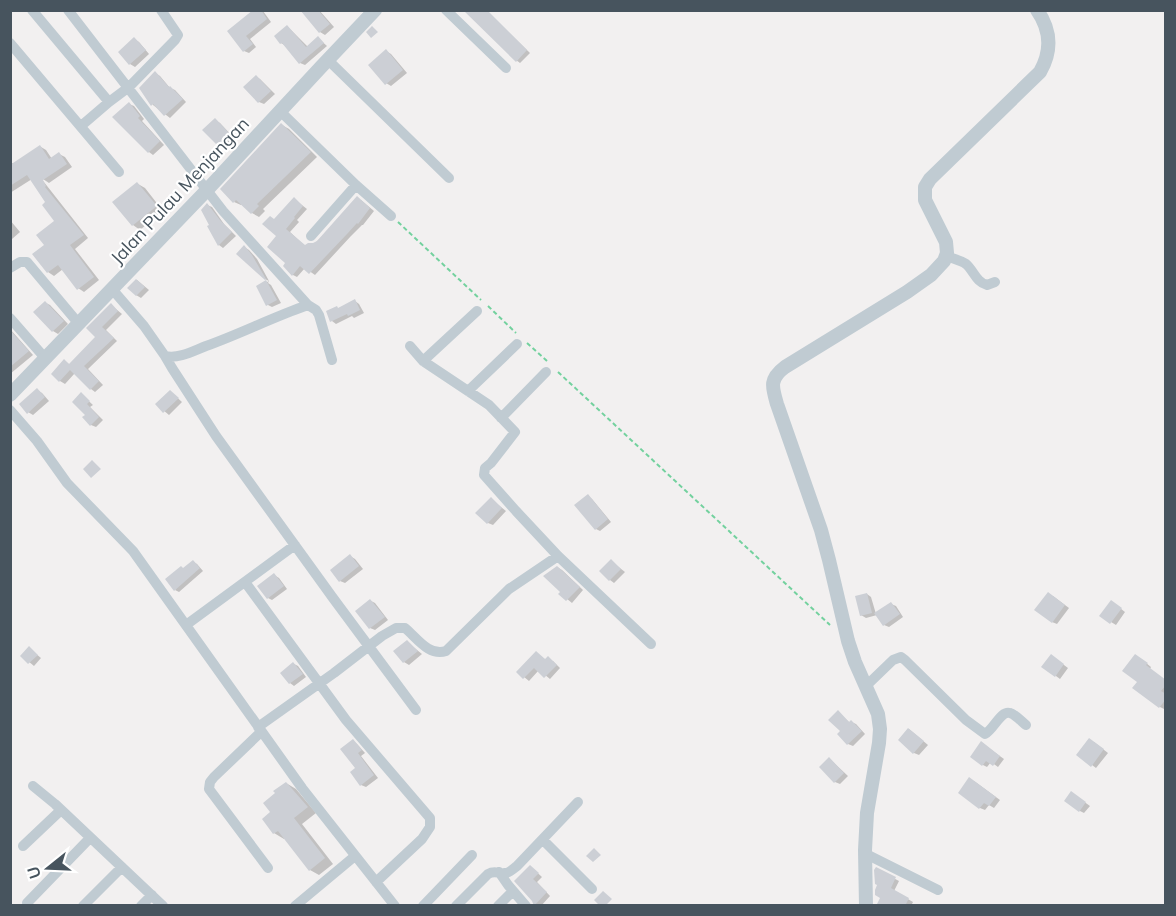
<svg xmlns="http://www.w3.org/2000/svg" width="1176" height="916" viewBox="0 0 1176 916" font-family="Mulish,sans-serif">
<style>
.shadow{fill:#0003}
.building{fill:#cccfd5}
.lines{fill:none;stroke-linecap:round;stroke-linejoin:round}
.path{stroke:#73d19e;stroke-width:2;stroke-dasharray:4.5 3;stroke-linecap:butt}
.minor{stroke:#c0cbd2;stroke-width:10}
.tertiary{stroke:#c0cbd2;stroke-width:14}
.labels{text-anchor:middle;stroke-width:4.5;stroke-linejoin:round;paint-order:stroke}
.street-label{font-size:18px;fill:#47545e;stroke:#fff}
</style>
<rect width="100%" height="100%" fill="#f2f0f0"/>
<path class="shadow" d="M255 10 263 11 271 22 250 39 256 47 249 53 244 51 229 32Z
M309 10H319L334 27 325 35 320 32 305 14Z
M486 10 530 53 520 63 516 60Z
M287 27 291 30 308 47 318 38 327 46 305 65 300 63 286 46 281 43Z
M134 39 139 42 149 54 135 67 130 64 120 52Z
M386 51 391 54 407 73 391 86 386 83Z
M155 73 160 76 170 88 175 90 186 102 170 118 153 105 141 88Z
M256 77 260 79 275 94 264 104 259 102Z
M129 104 134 106 144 119 142 121 164 145 153 155 149 152Z
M215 120 220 123 234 138 223 148 219 145Z
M282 125 289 129 317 157 263 209 265 211 259 217 252 213 242 204 241 205 234 202Z
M41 147 46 150 52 159 59 154 65 157 72 167 49 183 40 177 88 238 75 249 99 280 84 292 78 288 63 269 54 276 48 272 34 254 46 245 56 221 47 203 32 179 10 193V164L13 163 15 164Z
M138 184 145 188 163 211 140 230 133 225Z
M361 200 374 211 363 225H362L351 236 315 275 305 268 297 277 293 275 278 236 275 220 298 202 307 209 297 220 299 222 290 232 306 247 313 245Z
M207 205 212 207 224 224 236 236 223 248 219 245 209 227 211 226Z
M10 220 20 232 12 239 10 238Z
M244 247 249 250 257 259 269 281 265 279Z
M137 280 149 290 141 298 136 295Z
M269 281 268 283 271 285 281 303 272 307 268 305 258 287Z
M355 301 359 304 364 313 354 318 352 316 336 324 332 321 327 312 339 309Z
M46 303 50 305 68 324 58 334 53 331 36 312Z
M111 305 122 314 106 330 117 341 88 369 103 385 95 392 91 389 75 373 65 384 60 381 53 374 65 361 70 365 97 337Z
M10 329 33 355 10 374Z
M37 390 42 393 49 401 33 415 28 412Z
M171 392 182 402 169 415 157 405Z
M81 394 93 405 90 407 103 420 96 427 91 425 87 415Z
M588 496 592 499 611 522 600 531 596 529Z
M491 499 506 511 493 525 488 523Z
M350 556 355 559 363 569 345 583 340 581Z
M611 561 625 572 614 583 610 580Z
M193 562 197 564 203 571 179 592 175 590Z
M557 567 562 570 583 590 572 603 561 594Z
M274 575 279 578 287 589 272 600 268 598Z
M867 594 871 597 876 614 891 604 896 606 903 617 889 627 884 625 877 615 866 618 861 615Z
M1053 596 1069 608 1057 624 1052 622Z
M371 601 375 603 388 620 375 630 370 628Z
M1116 605 1125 612 1116 625 1111 622Z
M407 642 422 654 409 665 404 662Z
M29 648 41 658 34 666 22 656Z
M536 653 546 660 553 661 560 668 550 679 539 670 529 681 518 672Z
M1140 658 1151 667 1150 669 1166 681 1164 709 1160 707Z
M1056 659 1068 668 1060 679 1056 676Z
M294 664 298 666 306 677 294 686 290 683Z
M838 712 850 723 851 722 856 724 865 734 853 746 848 744 842 731Z
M909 729 928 745 919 755 914 753Z
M353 741 357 744 365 753 361 756 378 778 366 787 361 785 357 769Z
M1094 742 1108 753 1096 768 1092 765Z
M986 746 1004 759 998 767 991 762 987 767 983 765Z
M833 762 848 776 840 784 835 782Z
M974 781 1000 800 994 808 989 805 985 810 980 808Z
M286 783 296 789 316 813 302 824 333 864 319 875 310 870 285 838 284 839 274 833 272 813Z
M1076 796 1090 806 1084 813 1080 811Z
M530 866 542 877 537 882 550 896 541 906 535 905Z
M876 869 899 881 894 891 913 902 911 906H878L881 897Z"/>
<path class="building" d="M253 10H261L267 19 246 36 253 44 243 52 227 31Z
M300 10H318L330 24 319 33Z
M463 10H487L527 50 516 62Z
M287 25 306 47 318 36 324 43 299 64 282 43 280 44 274 36Z
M372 26 378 32 371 38 366 32Z
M134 37 146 50 129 65 118 52Z
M386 49 403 70 385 85 368 65Z
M155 71 169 87 170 86 183 99 164 116 153 104 151 106 139 88Z
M256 75 271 91 258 103 243 87Z
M129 102 140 116 138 118 160 141 148 153 112 117Z
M215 118 230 134 218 146 202 130Z
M281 123 311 152 257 204 259 206 251 214 236 200 233 203 220 189Z
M40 145 49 159 59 152 67 164 43 180 46 186 45 187 84 235 70 245 94 277 77 290 58 265 47 273 32 254 44 245 36 235 54 221 42 205 45 202 27 175 10 186V165Z
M137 182 157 206 132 226 112 202Z
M357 196 370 208 358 224 357 223 347 234 309 274 300 266 292 276 283 266 285 263 267 247 276 236 262 224 270 216 274 219 294 197 303 206 294 217 295 218 286 229 305 245 308 243H313L317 241Z
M207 203 220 220 232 232 218 246 207 226 209 225 201 210Z
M244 245 252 255 266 279 265 280 236 254Z
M136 279 145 287 136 296 127 288Z
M266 280 277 300 266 306 256 286Z
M355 299 360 310 348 316 347 314 330 322 326 311 337 306 338 308Z
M45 301 64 321 52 332 33 312Z
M111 303 118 311 102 327 114 338 84 366 99 381 90 390 70 370 59 382 51 374 64 359 69 364 95 337 86 328Z
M10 330 29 351 10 367Z
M37 388 45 397 27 414 19 404Z
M170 390 179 398 163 413 155 404Z
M81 392 90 401 87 404 99 417 90 426 82 417 85 415 72 402Z
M92 460 101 469 91 478 83 469Z
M588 494 608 519 595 530 574 505Z
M491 497 502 508 487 524 475 513Z
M350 554 359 566 339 582 330 570Z
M611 559 621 569 609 581 599 571Z
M193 560 200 568 174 591 165 579 181 566 183 568Z
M557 566 580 587 566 601 558 594 560 592 543 576Z
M274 573 284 586 267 599 257 586Z
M1048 592 1065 605 1052 623 1034 610Z
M867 593 872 613 860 616 855 596Z
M370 599 385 617 369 629 355 611Z
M1111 600 1122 608 1110 624 1099 616Z
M891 602 900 614 883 626 874 613Z
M407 640 418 651 403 663 393 651Z
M29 646 38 655 28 664 20 656Z
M536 651 545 659 548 656 557 665 544 678 534 668 523 679 516 672Z
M1051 654 1064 664 1055 677 1041 667Z
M1135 654 1148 663 1146 665 1166 680V685L1161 691 1166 694V699L1159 708 1132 688 1137 682 1122 671Z
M293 662 303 674 289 684 280 673Z
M838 710 849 722 851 720 862 731 847 745 837 734 840 731 828 720Z
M908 728 924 741 913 754 898 740Z
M1089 738 1104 749 1091 767 1076 755Z
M353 739 362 750 358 753 374 775 360 786 350 772 355 768 340 749Z
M981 741 1000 756 993 766 986 761 982 766 970 757Z
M829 757 844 773 834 783 819 767Z
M969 777 996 797 989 806 984 803 979 809 958 793Z
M286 782 308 807 294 818 325 858 309 871 278 831 273 834 262 819 270 812 263 803 275 793 273 791Z
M1071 791 1086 802 1079 812 1064 801Z
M594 848 601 855 593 862 586 856Z
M530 865 539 873 533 879 547 892 534 906 532 901 514 881Z
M876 867 896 877 891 888 909 898 905 906H876L880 898 875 895V890L877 885 875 884 874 870Z
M603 891 612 899 605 906H600L594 900Z"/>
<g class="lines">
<path class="path" d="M398 222 481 300
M488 306 516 333
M527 343 547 361
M558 372 830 625"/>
<path class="minor" d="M32 10 109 102
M68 10 223 211 308 305
M446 10 506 68
M10 43 119 172
M328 60 449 178
M280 111 356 185 391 216
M81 126 109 102 129 87 175 40 178 35 161 10
M311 236 356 185
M947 256C953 259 960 260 966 264 974 271 976 282 987 285L995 282
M10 268 20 262H27L79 324
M112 289 144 326 165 356 172 368 216 436 333 598 416 710
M10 318 45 358
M410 346 423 361 489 405 515 432 491 463 485 468 484 475 516 511 558 556 651 644
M165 356C179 359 193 351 206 346 240 334 273 317 308 305L316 310 319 315 332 360
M423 361 477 311
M468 391 517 344
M10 410 37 441 67 483 133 551 302 788 395 906
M501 418 546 372
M245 582 346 720 430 818V827L422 839 376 882
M186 625 295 545
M866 686 893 660 901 657 905 660 966 720 985 734C994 729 1001 710 1010 713 1015 714 1022 722 1026 725
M258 727 334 673 382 636 396 628H405C416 637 429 657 446 651L509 589 558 556
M261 732 214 777 210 782 209 789 268 868
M33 786 55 804 163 906
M543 840 592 889
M23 846 61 810
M866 854 938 890
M499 872 508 885 526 906
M27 903 90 838
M83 906 122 867
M141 906 152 895
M295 906 355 856
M423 906 472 855
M456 906 488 874C495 870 498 874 505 873 509 873 513 869 517 866L578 802
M498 906 513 891"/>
<path class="tertiary" d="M10 395 207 190 321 67 375 10
M866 906 865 850 867 813 879 743 880 729 878 714 855 662 848 641 829 560 821 530 777 404C772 387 769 379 785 367L907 292 931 275 944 261 947 253 946 242 925 200V187L930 179 1040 72C1052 51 1051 30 1037 10"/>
</g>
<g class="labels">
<g class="street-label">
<text transform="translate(180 191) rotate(-47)" y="6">Jalan Pulau Menjangan</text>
</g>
</g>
<rect width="1176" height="916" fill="none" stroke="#47545e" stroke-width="24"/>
<g transform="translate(48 868) rotate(252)" stroke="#ffffff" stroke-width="4.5" paint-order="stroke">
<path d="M0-4.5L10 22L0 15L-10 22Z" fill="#47545e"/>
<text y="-9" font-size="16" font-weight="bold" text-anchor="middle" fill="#47545e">U</text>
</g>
</svg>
